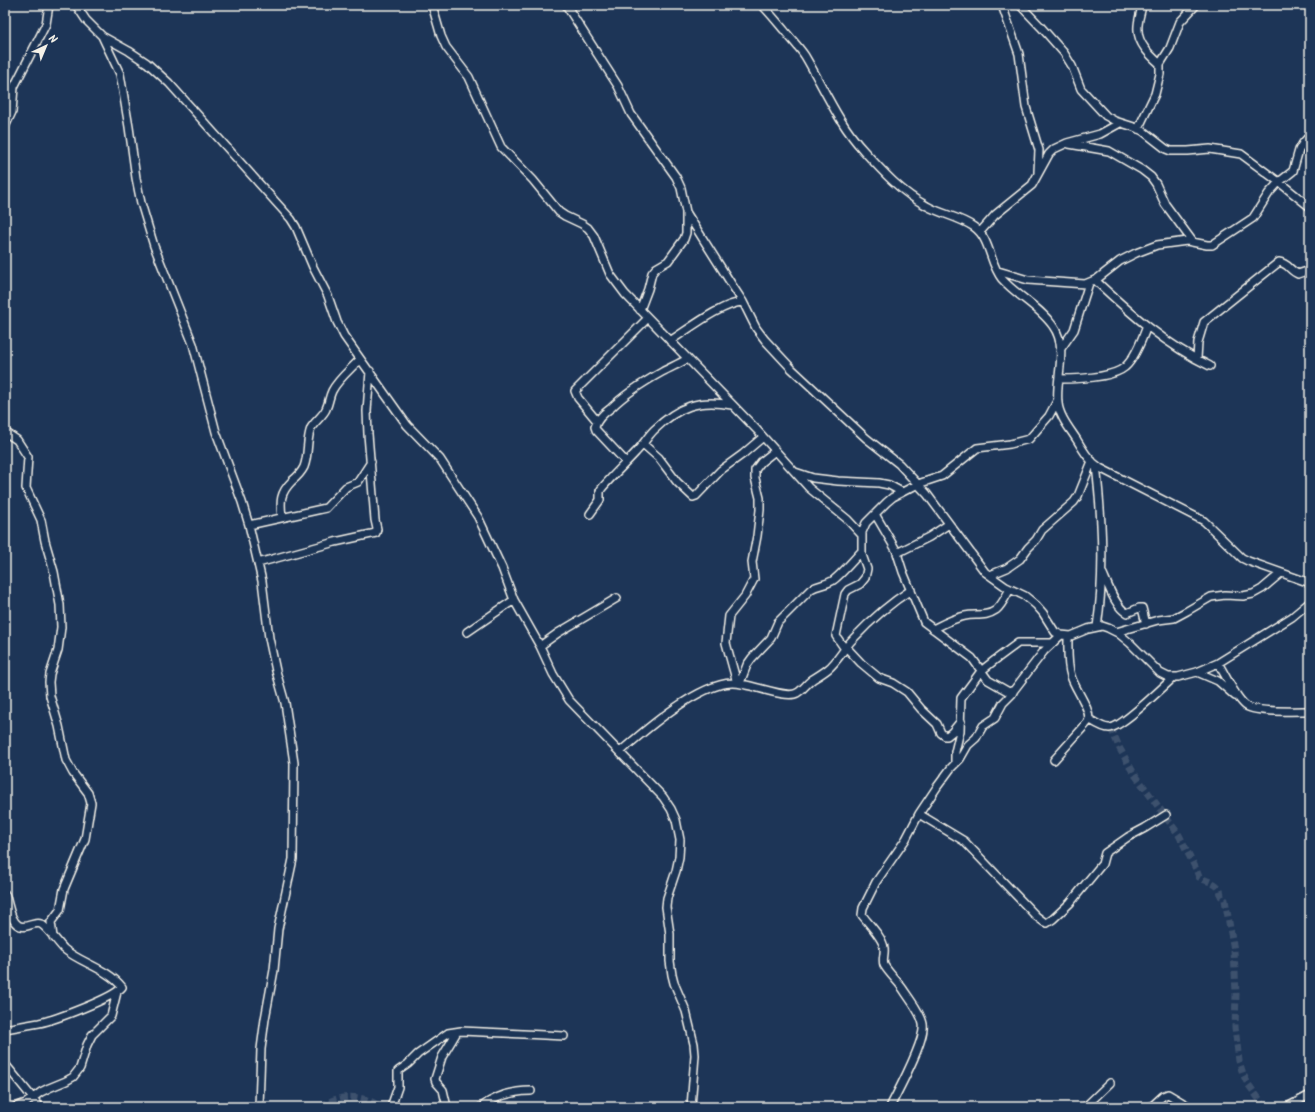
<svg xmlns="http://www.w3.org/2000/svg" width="1315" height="1112" viewBox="0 0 1315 1112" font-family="Kalam,sans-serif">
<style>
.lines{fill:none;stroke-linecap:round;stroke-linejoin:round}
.minor-tunnel{stroke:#3d516d;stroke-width:7;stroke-dasharray:7 3.5;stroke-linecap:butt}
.minor-casing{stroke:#f4f1e8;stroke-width:10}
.minor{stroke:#1d3557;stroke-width:7}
</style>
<rect width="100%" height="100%" fill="#1d3557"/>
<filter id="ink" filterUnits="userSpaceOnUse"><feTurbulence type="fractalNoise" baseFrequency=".025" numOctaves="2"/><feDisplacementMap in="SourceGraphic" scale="8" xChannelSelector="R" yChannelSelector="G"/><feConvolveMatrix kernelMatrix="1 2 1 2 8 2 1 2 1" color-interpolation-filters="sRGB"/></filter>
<g filter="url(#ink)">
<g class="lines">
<path class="minor-tunnel" d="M1111 728 1120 749 1133 772 1179 835 1196 869 1199 877C1208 883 1221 882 1221 896L1225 900 1234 950 1236 994 1235 1027 1239 1061 1243 1074 1248 1084 1265 1107
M321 1107C338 1094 363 1094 380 1107"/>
<defs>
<path id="minor" d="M76 5 86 20 102 36 129 51 147 63 169 83 291 219 296 227 313 267 328 296 337 322 344 336 407 425 440 459 478 517 502 568 514 600 540 646 553 674 569 700 663 797 671 809 676 820 680 840 679 857 676 871 667 898 666 907 670 934V961L672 975 674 983 686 1011 694 1044 695 1055 691 1107
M432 5 441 36 446 47 469 77 501 147 533 180 559 212 565 216 582 224 588 228 594 236 610 274 625 294 757 430 809 488 847 519 861 534
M566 5 618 86 631 114 676 177 681 188 686 212 732 285 743 302 756 328 765 340 792 369 866 438 899 464 927 494 985 572 1006 587 1025 596 1036 605 1043 613 1055 632 1061 635 1071 636 1088 629 1102 626 1108 628 1118 633 1130 643 1160 673 1168 677H1178L1197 672 1218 663 1292 617 1310 602
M762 5C770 13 777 22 784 30 791 39 799 47 805 56 824 88 838 123 864 151 882 171 902 193 927 206 941 214 960 217 974 227 991 239 989 263 1002 279 1017 296 1040 307 1053 326 1069 348 1055 378 1058 403 1059 416 1070 429 1077 440 1083 450 1089 461 1100 468L1204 521 1242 558 1248 561 1310 583
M1002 5 1019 54 1026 107 1039 150 1038 172
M1020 5 1041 27 1064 53 1072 66 1081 89 1106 116 1115 121 1134 127 1143 131 1166 149 1171 151H1188L1210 149 1241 154 1279 182 1310 207
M1142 5C1141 13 1137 22 1138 30 1138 44 1150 55 1160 64
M102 36 120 74 129 127 136 178 141 203 154 246 193 344 216 432 242 502 249 525 262 581 269 638 276 671 285 703 294 763 293 859 278 929 274 970 265 1019 261 1049 259 1107
M5 127 12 112 14 87 46 24 49 5
M1138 129 1155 94 1160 74V64L1170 48 1180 22 1196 5
M1069 144 1109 151 1142 170 1151 177 1156 184 1165 204 1193 242
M980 232 995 215 1032 185 1049 154 1054 149 1067 143 1100 134 1120 123
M998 271 1028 280 1085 284 1097 279 1120 261 1136 253 1157 245 1187 241 1207 245H1212L1253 218 1269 193 1279 182 1293 171 1299 150 1303 143 1310 135
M1095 280C1130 313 1166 345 1210 366
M640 310 648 289 652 273 656 268 668 261 684 239 686 233V213
M670 341C689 329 722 303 743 302
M1060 350 1074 330 1089 283
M1197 359 1198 342 1204 322 1279 262C1288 263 1290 271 1298 274L1310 270
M1059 379C1075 379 1112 378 1125 367 1134 359 1143 337 1147 326
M597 421 578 398 575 391 648 318
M5 432 17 440 28 457 26 488 41 520 45 541 54 572 60 605 61 627 60 635 58 650 50 674 49 682 50 696 59 726 66 760 73 773 88 793 91 803 85 839 64 889 60 910 51 922 53 937
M643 444 659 458 677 482 693 497 696 496 721 470 743 454 763 437
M626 462 596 430 595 427C597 419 604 413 611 408 626 393 644 382 662 372 671 367 679 364 687 359
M1096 465C1102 519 1105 573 1097 627
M795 472 813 478 838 481 879 483 889 485 902 492
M590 514 600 500V491L602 488C613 475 625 464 636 452 643 445 647 437 654 430 679 406 698 399 732 405
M875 514 896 550 903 572 924 622 972 658 988 680 1009 692 1014 690 1044 651 1061 635
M282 517C280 501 280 493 292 481 297 477 301 473 304 467 309 454 306 441 311 428 315 421 323 416 326 409 329 403 329 397 332 391 338 379 351 369 360 359
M249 525 326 508 346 487 358 482 371 462
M897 553 929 537 949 524
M258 563 335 542 376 533 377 529 375 520 368 434 367 411 370 371
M1103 574C1108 585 1116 608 1127 613L1139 608H1142L1146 624
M990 575 1007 568 1020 559 1028 548 1036 540 1042 530 1074 502 1078 496 1092 461
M933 629C943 624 954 618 965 616 976 614 986 617 996 610 1002 605 1006 596 1010 589
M467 632 514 600
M1116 632 1158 620 1174 618 1187 611 1211 597 1225 595 1243 596 1253 594 1262 589 1281 573
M540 646 558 633 617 598
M846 647 861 663 879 678 893 683 907 692 921 709 937 724 941 733 945 736H947L952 732 961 721
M845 649 836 636 845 594 848 590 860 584 865 578 867 569 862 555V532L866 523 887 502 893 497 918 484 942 476 977 448 1010 444 1029 439 1049 416 1057 401
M1218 663C1225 674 1235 697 1245 705 1253 713 1297 711 1310 711
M1197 672 1218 681 1235 696
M737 683 726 643 729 616 745 596 754 579 752 562 757 536 760 510V498L755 478V470L761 462 775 451
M740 683 747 665 752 658 771 638 778 622 811 589C818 585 825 585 832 581 839 577 854 559 861 552
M1089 719C1094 722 1103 728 1109 728 1120 729 1163 687 1173 678
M620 752C645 730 698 684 732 683 748 682 786 700 797 693 803 690 807 683 813 679 818 676 823 673 828 669 838 661 844 648 853 639 870 621 890 603 911 590
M1054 760 1088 722C1093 711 1074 688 1071 676 1067 664 1068 649 1068 636
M955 764V752L960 731 961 698 981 671 995 660 1018 643H1053
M919 814 964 841 1036 916 1044 922 1047 923 1053 919 1070 903 1102 864 1105 853 1128 837 1145 828 1166 815
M5 894C9 903 9 919 18 925 25 930 34 921 41 924 47 927 58 943 64 949 81 963 108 969 122 987 114 998 54 1020 39 1023 28 1025 16 1027 5 1029
M5 1064 40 1107
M15 1107 26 1103 41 1092 49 1088 66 1081 73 1077 80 1068 87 1045 92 1035 111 1016 117 992
M391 1107 398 1087V1071L408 1064 418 1054 448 1033 461 1031 483 1032 564 1036
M447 1107 443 1090 436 1082 435 1079 442 1057 457 1032
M481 1107C495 1097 513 1091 531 1091
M890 1107C898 1091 926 1040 923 1024 921 1013 911 1001 905 992 899 982 890 975 884 965 882 959 885 954 884 948 883 938 869 924 862 915L863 908 876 882 906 839 919 814 937 787 951 768 960 759 968 745 976 738 983 726 995 718 1003 703 1012 694 1014 690
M1085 1107 1110 1083
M1151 1107 1163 1096 1168 1094 1190 1107
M1287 1107 1310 1095"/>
</defs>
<use href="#minor" class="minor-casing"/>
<use href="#minor" class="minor"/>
</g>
</g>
<rect width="1315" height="1112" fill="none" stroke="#1d3557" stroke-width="20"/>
<rect x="10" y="10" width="1295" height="1092" fill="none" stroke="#f4f1e8" stroke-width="1.5" filter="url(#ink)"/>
<g transform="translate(46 46) rotate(44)" stroke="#1d3557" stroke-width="3" paint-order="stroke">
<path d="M0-3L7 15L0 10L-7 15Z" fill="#f4f1e8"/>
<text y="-6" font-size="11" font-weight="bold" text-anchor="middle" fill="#f4f1e8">N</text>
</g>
</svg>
